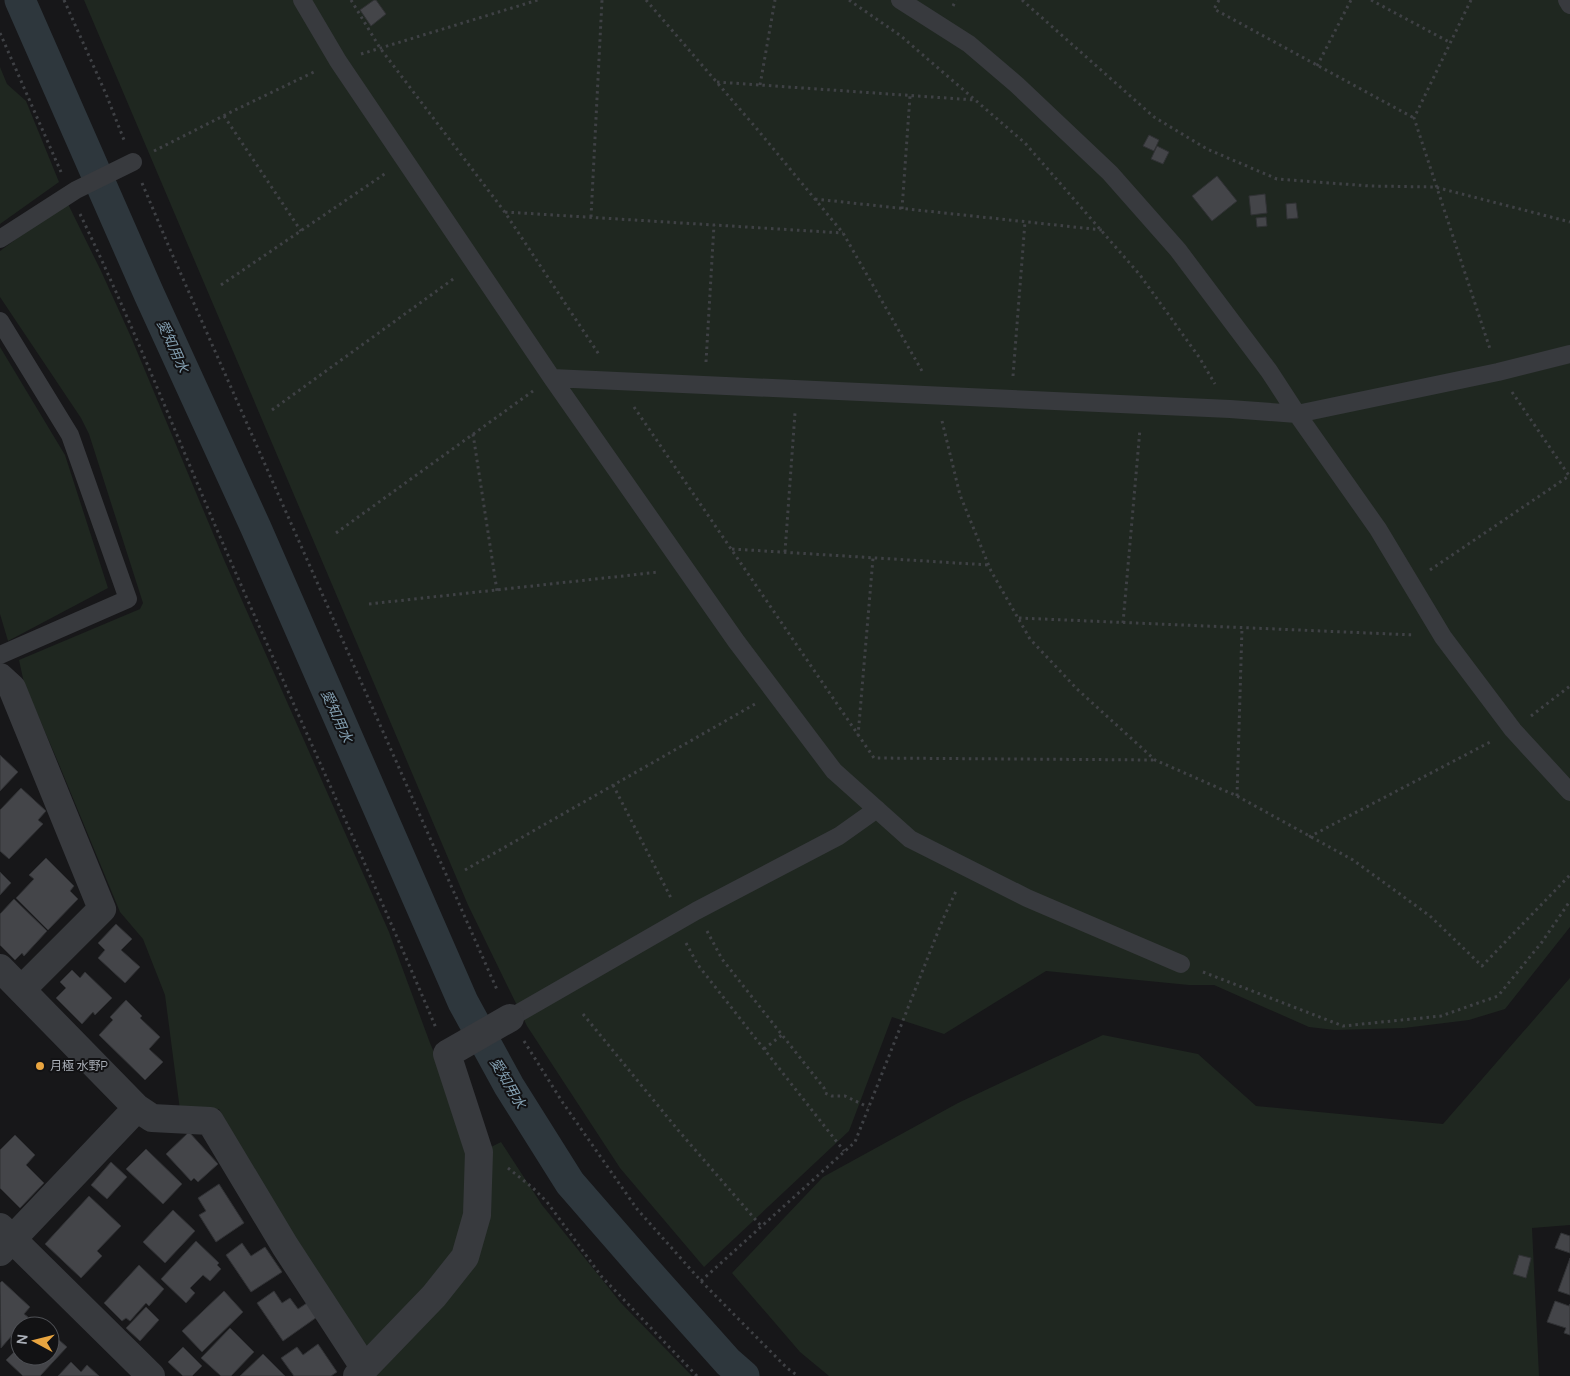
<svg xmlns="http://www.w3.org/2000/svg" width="1570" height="1376" viewBox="0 0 1570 1376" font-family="Manrope,'Noto Sans JP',sans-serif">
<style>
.green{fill:#1f2720}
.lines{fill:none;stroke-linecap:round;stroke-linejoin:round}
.canal{stroke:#2e373d;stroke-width:31}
.building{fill:#444549;stroke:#313235}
.path{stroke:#3f4145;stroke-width:3;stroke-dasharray:2.5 4;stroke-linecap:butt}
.lane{stroke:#383a3e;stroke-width:18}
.street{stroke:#383a3e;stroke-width:28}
.poi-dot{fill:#e9a540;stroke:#121214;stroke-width:2}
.labels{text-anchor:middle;stroke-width:4;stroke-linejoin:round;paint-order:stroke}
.poi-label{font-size:12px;fill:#aaafb8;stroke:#121214;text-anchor:start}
.water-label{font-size:14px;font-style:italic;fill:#839fb1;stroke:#121214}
</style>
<rect width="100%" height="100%" fill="#171719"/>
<path class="green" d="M84 0H1570V927L1505 1009 1469 1020 1404 1028 1335 1030 1309 1027 1214 985H1189L1046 971 944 1034 892 1017 849 1131 704 1267 620 1168 527 1026 468 905Z
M0 67 7 84 26 101 59 182 0 224Z
M68 204 101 271 131 337 225 562 389 932 430 1043 459 1112 467 1161 465 1224 447 1266 367 1346 299 1250 219 1109 180 1110 165 995 143 939 120 912 58 762 24 683 19 660 140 609 143 603 89 434 81 418 0 297V251L40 221Z
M0 347 65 455 108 588 8 641 0 614Z
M1570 978V1225L1532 1228 1539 1376H829L800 1352 732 1273 823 1177 958 1103 1103 1035 1198 1054 1256 1106 1443 1124Z
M501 1142 542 1205 621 1303 692 1376H376L438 1309 489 1148Z"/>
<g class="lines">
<path class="canal" d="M20 0 149 294 256 528 463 1002 509 1086 570 1183 644 1268 728 1362 744 1376"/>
</g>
<path class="building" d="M374 0H376L386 14 371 26 360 10Z
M1149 135 1159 140 1154 151 1143 146Z
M1157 146 1169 152 1163 164 1151 159Z
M1217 176 1237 201 1212 221 1192 196Z
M1265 194 1267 213 1251 215 1249 196Z
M1296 203 1298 218 1287 219 1286 204Z
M1266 217 1267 226 1257 227 1256 218Z
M0 755 18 772 0 791Z
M21 788 46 811 38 820 43 824 9 859 0 851V810Z
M46 858 74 886 70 891 78 899 48 930 16 898 34 879 29 875Z
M0 872 11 883 0 895Z
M14 899 47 931 24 956 22 953 15 960 0 945V914Z
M116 924 132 939 121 950 140 967 125 983 98 958 105 950 98 943Z
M72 970 80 978 85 972 112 998 95 1015 93 1012 82 1024 56 998 66 988 60 982Z
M126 1000 142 1016 140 1018 160 1037 149 1049 163 1062 145 1080 99 1035 113 1020 110 1017Z
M189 1132 218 1164 198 1182 194 1178 191 1181 166 1154Z
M15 1135 35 1155 26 1165 44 1183 20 1208 0 1188V1150Z
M146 1149 182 1184 163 1204 126 1169Z
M111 1162 127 1177 107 1199 91 1185Z
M219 1184 244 1223 216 1242 199 1215 206 1211 198 1198Z
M89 1196 121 1226 97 1251 102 1256 81 1278 45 1244Z
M173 1210 195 1231 165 1263 143 1242Z
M1561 1233 1570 1236V1253L1555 1248Z
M196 1241 219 1263 217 1265 221 1269 210 1281 203 1275 190 1288 195 1293 186 1303 161 1279Z
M242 1243 251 1256 265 1247 282 1272 251 1292 226 1255Z
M1519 1255 1531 1258 1526 1278 1513 1274Z
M1570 1258V1295L1558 1291Z
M139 1265 164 1289 149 1306 146 1303 130 1321 126 1318 122 1321 104 1303Z
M2 1281 30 1307 24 1314 28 1317 1 1348 0 1283Z
M224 1291 243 1312 202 1352 182 1331Z
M274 1291 282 1303 290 1298 298 1309 307 1303 317 1317 283 1341 257 1303Z
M1555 1301 1569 1306 1570 1304V1335L1564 1333 1566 1328 1547 1322Z
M146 1307 159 1320 140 1341 126 1328Z
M230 1328 254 1352 231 1376H221L201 1358Z
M50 1332 67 1347 40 1376H23L6 1360 20 1346V1356H50Z
M318 1344 337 1372 331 1376H294L281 1358 297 1347 303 1355Z
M183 1347 202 1366 192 1376H183L168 1362Z
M263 1354 285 1376H240Z
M71 1362 81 1372 87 1365 99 1376H58Z"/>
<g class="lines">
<path class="path" d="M64 0 106 94 124 140
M351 0 380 48 504 211 600 356
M646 0 757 129 843 233 922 371
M849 0 901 36 1025 143 1140 275 1199 357 1215 384
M1022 0 1154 117 1207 149 1277 179 1370 186 1435 187 1570 222
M1219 0 1214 9 1414 118
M1371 0 1451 43
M1471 0 1414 118 1490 349
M953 6 956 0
M0 33 61 172
M361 54 538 0
M1317 66 1351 0
M717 82 975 100
M760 85 775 0
M224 116 301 231
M154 151 233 111 316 71
M142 183 169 247 498 992
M815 199 1102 230
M902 209 910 96
M505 212 843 233
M80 214C135 328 180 446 231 562 299 718 370 872 436 1028
M591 217 602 0
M221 285 386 173
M706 362 714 225
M1013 376 1025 222
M1512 392 1570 477
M634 407 874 758 1154 760
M272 410 456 277
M942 421 960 495 991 571 1030 639 1077 689 1155 760 1237 796 1353 860 1430 916 1482 966 1570 875
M473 434 497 591
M336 533 533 391
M732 549 989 565
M785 552 795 413
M1430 570 1569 476
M369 604 659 572
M1019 618 1415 635
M1123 623 1140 429
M1531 716 1570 686
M858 736 873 558
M613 785 671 898
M1237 796 1242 628
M1309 837 1492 741
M465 870 755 704
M707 931 722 959 824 1088 825 1093 832 1096H845L868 1107
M686 943 698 965 844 1151
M1203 972 1343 1026 1441 1016 1498 996 1542 942 1570 901
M583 1014 678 1130 761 1226
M524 1041 563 1103 637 1209 701 1281 787 1368 798 1376
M764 1049 782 1035
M508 1168 533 1188 547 1202 602 1277 697 1376
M701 1281 855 1142 943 919 957 889"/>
<path class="lane" d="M302 0 338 61 552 378 736 641 834 771 910 839 1027 898 1181 964
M900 0 969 44 1017 85 1110 173 1178 250 1269 371 1297 414 1378 529 1443 637 1513 730 1570 792
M1567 0 1570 5
M0 239 76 190 133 162
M0 321 70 435 128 599 0 655
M552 378 1230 409 1297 414 1498 372 1570 354
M510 1018 696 911 839 836 877 809"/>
<path class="street" d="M0 677 12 688 102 909 22 989
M0 968 137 1108 0 1252
M137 1108 152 1118 210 1121 285 1246 364 1367
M0 1227 151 1376
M357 1376 434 1296 465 1257 477 1215 479 1152 447 1054 510 1018"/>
</g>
<circle class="poi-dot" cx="40" cy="1066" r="5"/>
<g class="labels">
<g class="poi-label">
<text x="50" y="1070">月極 水野P</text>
</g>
<g class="water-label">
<text transform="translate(173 346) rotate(66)" y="5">愛知用水</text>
<text transform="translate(337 716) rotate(66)" y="5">愛知用水</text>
<text transform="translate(508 1083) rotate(60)" y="5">愛知用水</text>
</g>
</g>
<g transform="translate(35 1341) rotate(277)"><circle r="24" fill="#121214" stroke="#4f5156"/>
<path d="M0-4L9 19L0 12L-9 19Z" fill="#e9a540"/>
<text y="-8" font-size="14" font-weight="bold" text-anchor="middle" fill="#aaafb8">N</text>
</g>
</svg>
